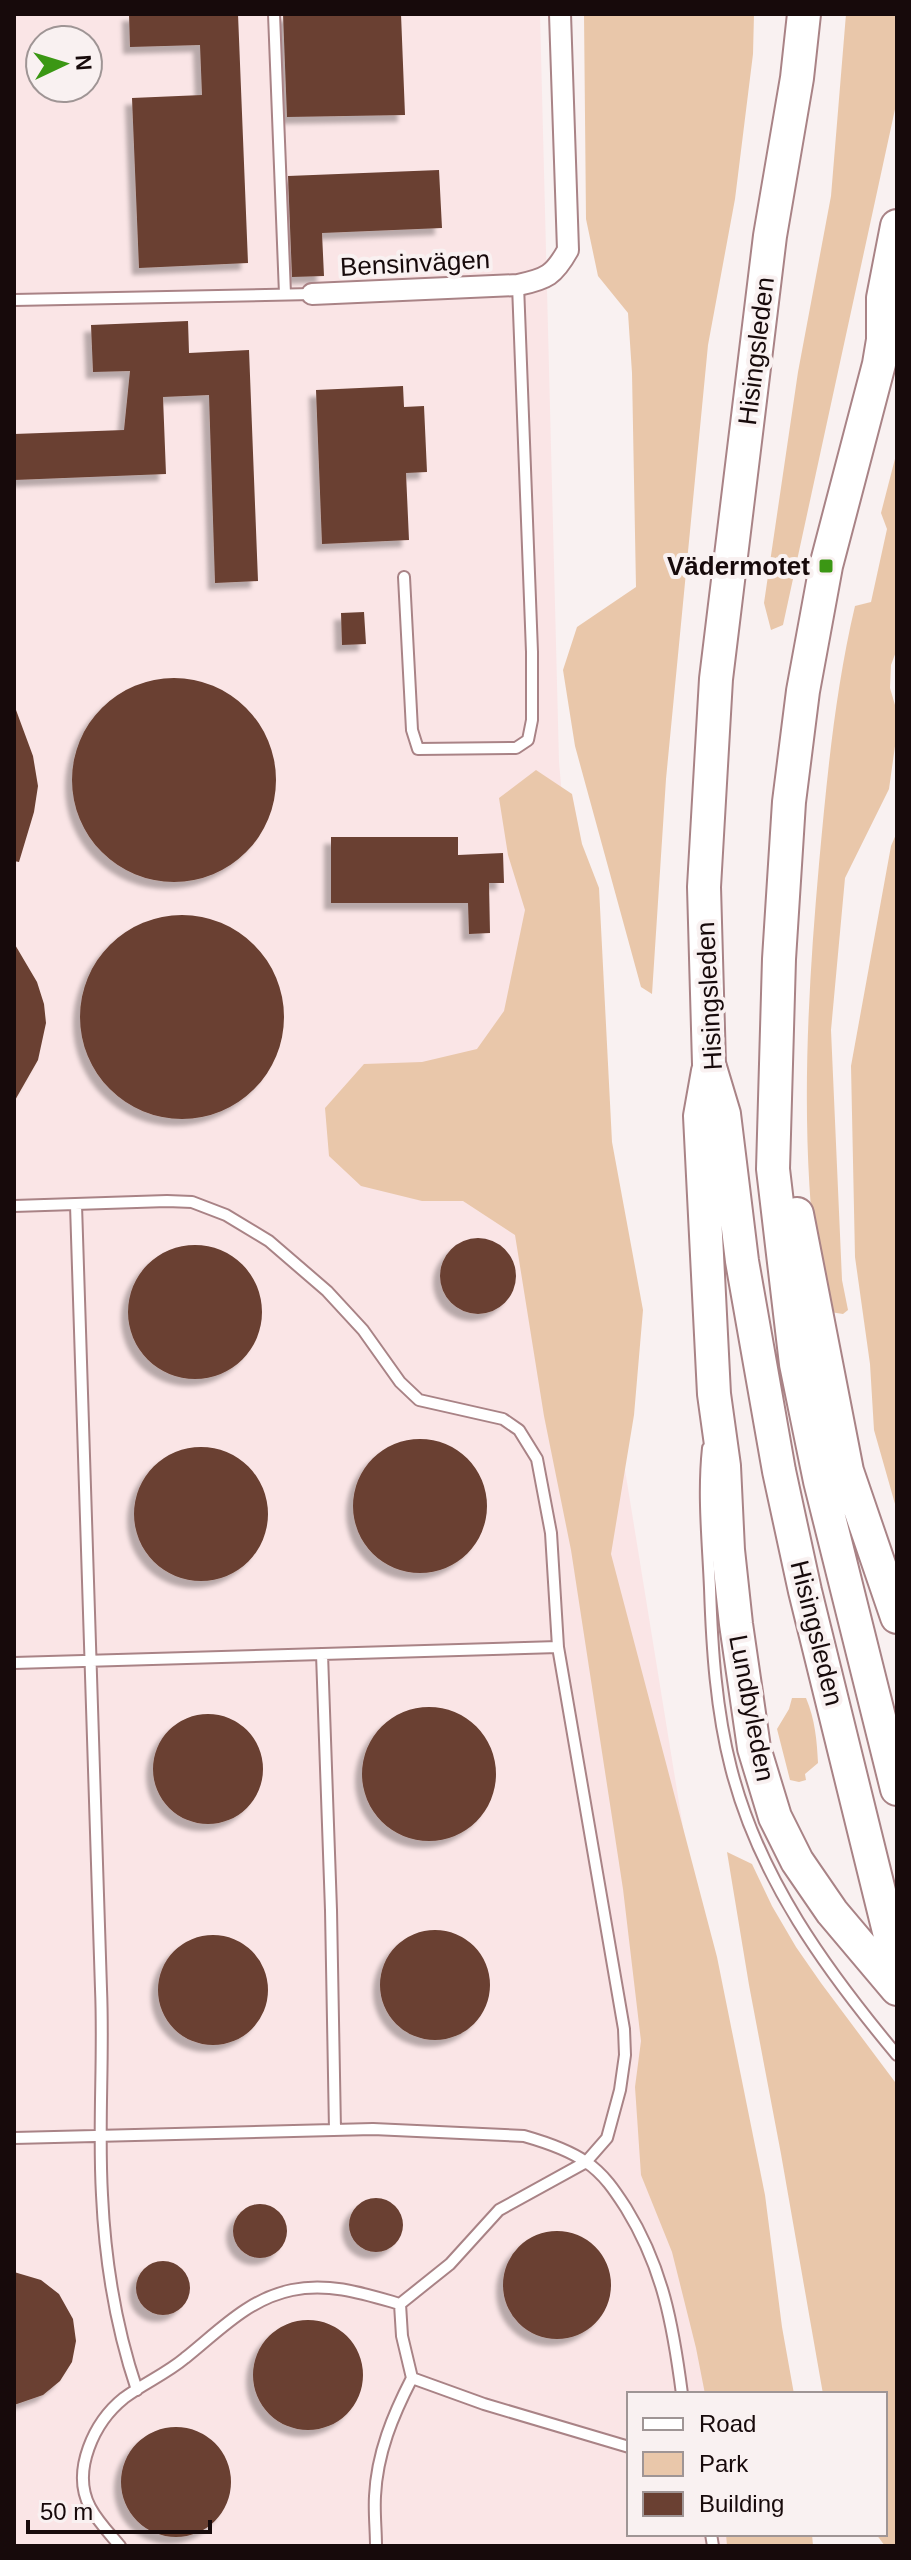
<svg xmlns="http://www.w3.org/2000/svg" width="911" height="2560" viewBox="0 0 911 2560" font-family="Arial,sans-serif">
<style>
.built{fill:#fae5e6;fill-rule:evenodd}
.green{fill:#e9c7aa}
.building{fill:#6a4032;filter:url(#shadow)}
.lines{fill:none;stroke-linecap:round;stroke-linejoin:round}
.service-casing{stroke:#a98386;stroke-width:14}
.minor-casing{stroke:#a98386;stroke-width:24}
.trunk-casing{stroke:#a98386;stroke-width:36}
.service{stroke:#fff;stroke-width:10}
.minor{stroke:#fff;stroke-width:20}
.trunk{stroke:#fff;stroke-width:32}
.poi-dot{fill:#3b9714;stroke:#f9f1f1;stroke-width:3}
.labels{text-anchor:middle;stroke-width:8;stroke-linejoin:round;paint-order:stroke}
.street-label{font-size:26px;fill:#170a0b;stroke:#f9f1f1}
.poi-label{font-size:26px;font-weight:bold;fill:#170a0b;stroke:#f9f1f1;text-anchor:end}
</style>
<defs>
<filter id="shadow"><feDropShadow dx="-7" dy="7" stdDeviation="2" flood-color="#0004"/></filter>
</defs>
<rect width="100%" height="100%" fill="#f9f1f1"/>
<path class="built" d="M14 14H540L559 762 619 1433 775 2394H629V2534H781V2546H14ZM40 40H88V88H40Z"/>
<path class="green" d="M584 14H754L753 54 735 199 708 345 666 779 652 994 641 987 575 746 563 670 577 627 636 587 632 373 628 313 598 276 586 219Z
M846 14H897V100L783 625 771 630 764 603 798 372 831 196Z
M897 451V649L891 665 890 688 895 705 896 739 889 789 845 878 831 1030 842 1280 848 1310 843 1314 824 1311C798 1165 806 1011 819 864 827 777 835 691 855 606L871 602 887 529 881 513Z
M536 770 572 794 582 844 599 888 612 1142 643 1310 634 1415 611 1554 717 1957 765 2195 782 2327 794 2394H705L696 2348 672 2252 641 2175 635 2087 641 2041 623 1889 571 1550 544 1416 515 1235 463 1201H422L361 1186 329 1156 325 1108 364 1064 422 1062 477 1049 504 1011 525 910 508 855 499 798Z
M897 832V1511L874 1430 870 1364 855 1257 851 1066 891 846Z
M792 1698H806C815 1719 817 1741 818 1763L805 1774 806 1780 799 1782 790 1780 777 1729 789 1709Z
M727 1852 752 1864 772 1906 796 1947 821 1983 895 2082 897 2546H885L876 2534H885V2394H823L781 2154 749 1985Z
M726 2534H812L813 2546H727Z"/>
<path class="building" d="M129 14H238L248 263 139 268 132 98 202 95 200 45 130 47Z
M283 14H401L405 115 287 117Z
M439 170 442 228 322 233 324 276 292 277 288 176Z
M188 321 189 353 249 350 258 581 215 583 209 395 163 397 166 474 14 480V434L124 430 130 371 93 372 91 325Z
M403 386 404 407 424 406 427 472 406 473 409 540 322 544 316 390Z
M364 612 366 644 342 645 341 613Z
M72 780a102 102 0 1 1 204 0a102 102 0 1 1-204 0Z
M14 710H16L33 756 38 786 34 812 19 862 14 861Z
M331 837H458V855L503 853 504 883H489L490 933 469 934 468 903H331Z
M80 1017a102 102 0 1 1 204 0a102 102 0 1 1-204 0Z
M14 943 37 982 44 1004 46 1023 38 1060 14 1102Z
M440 1276a38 38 0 1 1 76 0a38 38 0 1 1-76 0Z
M128 1312a67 67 0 1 1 134 0a67 67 0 1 1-134 0Z
M353 1506a67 67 0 1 1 134 0a67 67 0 1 1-134 0Z
M134 1514a67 67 0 1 1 134 0a67 67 0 1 1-134 0Z
M362 1774a67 67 0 1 1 134 0a67 67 0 1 1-134 0Z
M153 1769a55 55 0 1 1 110 0a55 55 0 1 1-110 0Z
M380 1985a55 55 0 1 1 110 0a55 55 0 1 1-110 0Z
M158 1990a55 55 0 1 1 110 0a55 55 0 1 1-110 0Z
M349 2225a27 27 0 1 1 54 0a27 27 0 1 1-54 0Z
M233 2231a27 27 0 1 1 54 0a27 27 0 1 1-54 0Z
M503 2285a54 54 0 1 1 108 0a54 54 0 1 1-108 0Z
M136 2288a27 27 0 1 1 54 0a27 27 0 1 1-54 0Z
M14 2272 41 2280 59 2294 73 2319 76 2341 72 2362 60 2381 43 2395 14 2405Z
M253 2375a55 55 0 1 1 110 0a55 55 0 1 1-110 0Z
M121 2482a55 55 0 1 1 110 0a55 55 0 1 1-110 0Z"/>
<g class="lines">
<defs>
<path id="service" d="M274 14 285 294
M14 300 312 294
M404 577 412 730 418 749 516 748 528 740 532 720V652L518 285
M76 1205C82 1467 92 1728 101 1989 104 2058 98 2126 102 2195 105 2260 116 2328 137 2390
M14 1206 167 1201 192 1202 226 1215 269 1241 327 1291 363 1330 400 1382 419 1400 503 1419 519 1430 537 1459 551 1533 558 1647
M708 1448C703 1495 708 1541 710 1588 712 1648 716 1710 731 1768 759 1878 826 1970 897 2055
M322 1654 331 1910 335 2130
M14 1663 558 1647 624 2029 625 2055 620 2090 607 2138 586 2162 499 2210 450 2264 400 2304 402 2336 412 2378C393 2415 377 2453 375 2496 374 2513 376 2529 376 2546
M14 2138 373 2129 524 2136C545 2142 569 2150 586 2162 604 2174 615 2191 626 2208 663 2268 673 2325 682 2394
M412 2378 484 2404 629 2447
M711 2534 713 2546
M120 2546C110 2534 98 2522 90 2507 71 2471 94 2422 124 2398 144 2383 166 2374 185 2358 219 2331 248 2299 292 2290 329 2282 365 2294 400 2304"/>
<path id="minor" d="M312 294 518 285C547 279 554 275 568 250L560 14"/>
<path id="trunk" d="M804 14 797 78 770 236 716 679 704 887 709 1064 724 1114 742 1261 779 1471 805 1591 897 1964
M897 226 883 298V340L879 364 826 566 803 691 789 802 779 959 773 1169 796 1364 820 1481 897 1789
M708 1071 700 1116 714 1394 724 1466 728 1550 736 1624 754 1748 775 1817 797 1861 832 1912 897 1989
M797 1214 847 1471 897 1617"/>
</defs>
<use href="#service" class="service-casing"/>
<use href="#minor" class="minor-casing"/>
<use href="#trunk" class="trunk-casing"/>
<use href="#service" class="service"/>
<use href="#minor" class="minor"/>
<use href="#trunk" class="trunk"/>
</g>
<rect class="poi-dot" x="818" y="558" width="16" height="16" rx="4"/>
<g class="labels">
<g class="street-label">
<text transform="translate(415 263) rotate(-3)" y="9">Bensinvägen</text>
<text transform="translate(756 351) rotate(-83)" y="9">Hisingsleden</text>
<text transform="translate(709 996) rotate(-93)" y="9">Hisingsleden</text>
<text transform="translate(817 1633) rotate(76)" y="9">Hisingsleden</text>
<text transform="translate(752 1708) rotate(79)" y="9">Lundbyleden</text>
</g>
<g class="poi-label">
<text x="810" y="575">Vädermotet</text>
</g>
</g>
<rect width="911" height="2560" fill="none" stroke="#170a0b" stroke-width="32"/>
<rect x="627" y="2392" width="260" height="144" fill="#f9f1f1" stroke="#9f9595" stroke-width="2"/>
<rect x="643" y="2418" width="40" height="12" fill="#ffffff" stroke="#9f9595" stroke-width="2"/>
<text x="699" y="2432" font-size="24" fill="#170a0b">Road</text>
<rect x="643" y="2452" width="40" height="24" fill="#e9c7aa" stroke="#9f9595" stroke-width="2"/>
<text x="699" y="2472" font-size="24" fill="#170a0b">Park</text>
<rect x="643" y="2492" width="40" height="24" fill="#6a4032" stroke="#9f9595" stroke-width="2"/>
<text x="699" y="2512" font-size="24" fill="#170a0b">Building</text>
<g transform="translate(64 64) rotate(86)"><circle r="38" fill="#f9f1f1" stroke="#9f9595" stroke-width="2"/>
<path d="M0-6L14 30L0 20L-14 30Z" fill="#3b9714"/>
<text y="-12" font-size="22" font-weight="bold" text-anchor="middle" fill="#170a0b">N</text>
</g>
<path d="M28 2520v12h182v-12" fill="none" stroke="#170a0b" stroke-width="4"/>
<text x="40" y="2520" font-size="24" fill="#170a0b" stroke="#f9f1f1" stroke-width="6" paint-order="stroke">50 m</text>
</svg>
